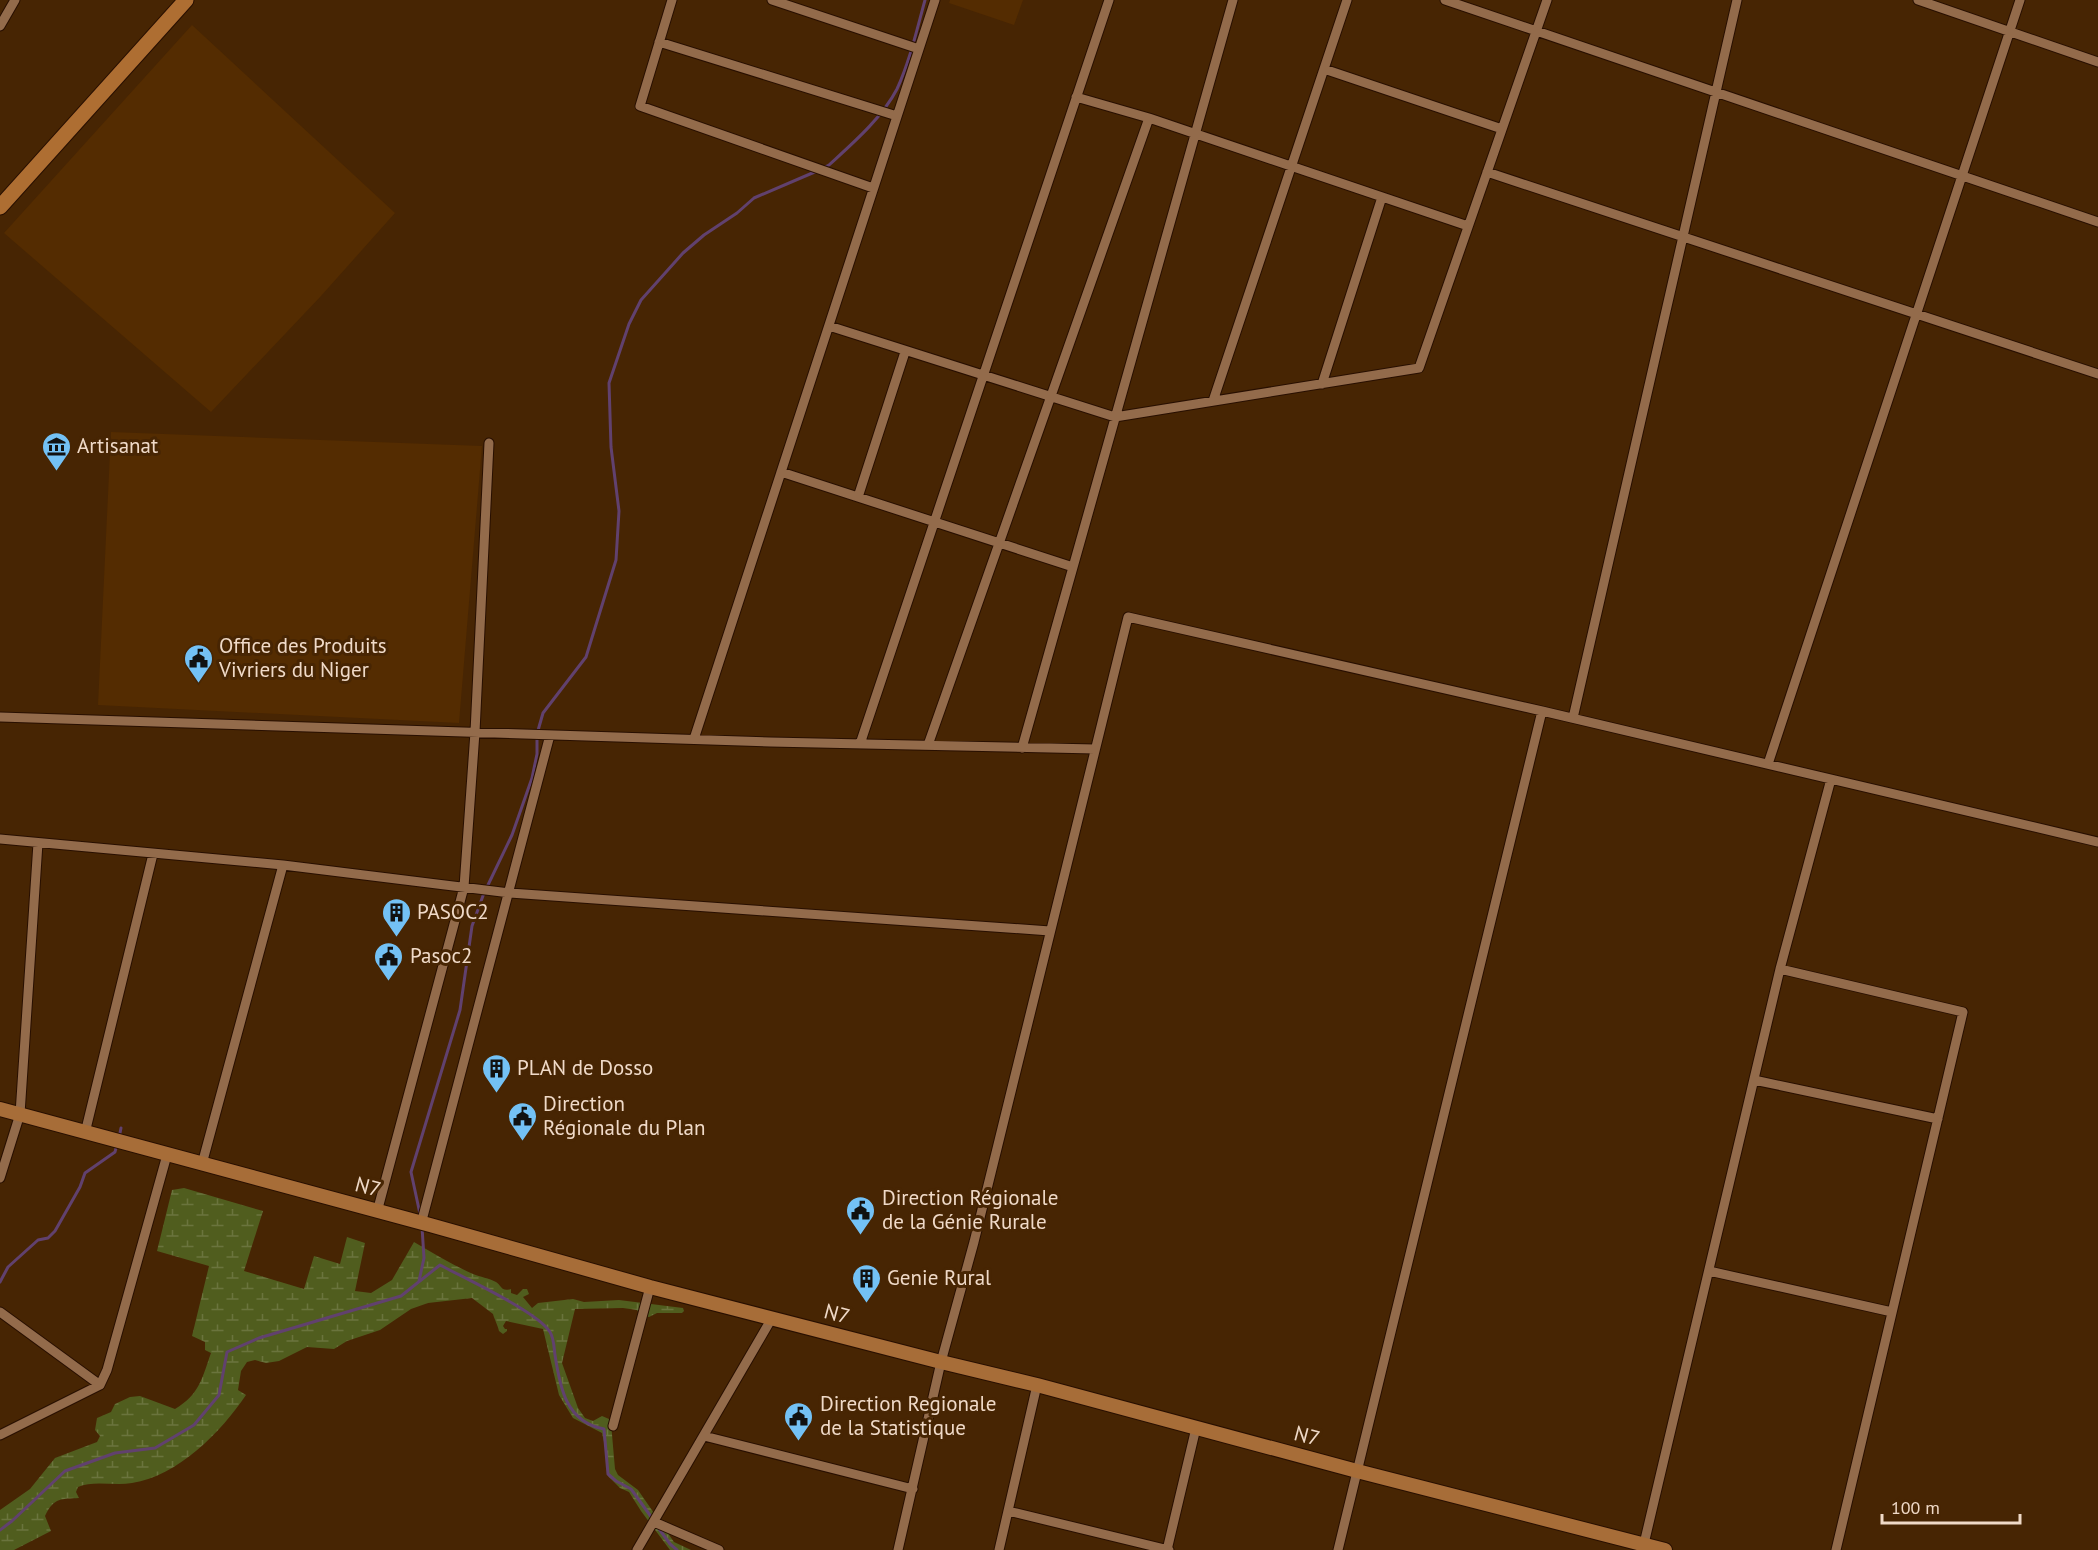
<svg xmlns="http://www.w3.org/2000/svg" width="2098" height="1550" viewBox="0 0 2098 1550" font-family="'PT Sans',sans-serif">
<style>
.built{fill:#542c01}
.wetland{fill:url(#wetland-marsh)}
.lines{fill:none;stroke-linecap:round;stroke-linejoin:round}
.stream{stroke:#61416e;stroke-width:3}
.minor-casing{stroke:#280f00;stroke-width:11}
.primary-casing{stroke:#280f00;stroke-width:16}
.trunk-casing{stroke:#280f00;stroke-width:17}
.minor{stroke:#936b4b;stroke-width:9}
.primary{stroke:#a76d38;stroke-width:14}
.trunk{stroke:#ae6e32;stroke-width:15}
.labels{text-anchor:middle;stroke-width:6;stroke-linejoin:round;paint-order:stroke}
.poi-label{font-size:21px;fill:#f0dac8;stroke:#472503;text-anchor:start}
.street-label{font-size:21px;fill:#f0dac8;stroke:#472503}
</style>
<defs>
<pattern id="wetland-marsh" width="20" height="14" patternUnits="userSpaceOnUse" patternTransform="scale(1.5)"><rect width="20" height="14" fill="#505d1e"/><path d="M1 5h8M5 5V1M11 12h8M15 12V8" fill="none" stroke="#6a743d"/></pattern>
</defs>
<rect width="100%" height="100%" fill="#472503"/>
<path class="built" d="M950 0H1023L1014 25 949 3Z
M192 25 395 213 321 296 211 412 4 233Z
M111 432 482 446 459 723 98 705Z"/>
<path class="wetland" d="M184 1188 263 1211 244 1271 304 1289 314 1256 340 1264 347 1237 365 1243 355 1291 371 1293 392 1280 414 1242C433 1253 452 1265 473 1274 480 1277 489 1278 496 1282 502 1286 501 1292 511 1289V1293L517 1295 523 1289H527L529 1294 523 1297 532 1308 538 1303 573 1299 584 1302 619 1300 683 1308 684 1311 682 1313H657L649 1317 640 1315 637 1310 623 1308 575 1309 562 1363 578 1408 585 1418 593 1421 602 1416 609 1419 611 1423 615 1469 618 1475 638 1490 674 1542 691 1550H670L641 1511 629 1492 620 1488 608 1476 606 1451 602 1433 573 1418 559 1395 543 1329 506 1321 503 1326 505 1329H507V1331L503 1334 499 1331C498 1326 494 1318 493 1314L472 1298 428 1303 411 1309 380 1330 347 1341 334 1349 307 1347 279 1361 266 1363 255 1360 247 1362 241 1371 238 1390 246 1395C221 1432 178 1476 132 1483 114 1486 93 1480 78 1487L76 1492 79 1498C62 1499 54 1497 45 1516L51 1531 14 1550H0V1510L30 1489 55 1458 97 1442 100 1436 95 1430 97 1418 111 1412 115 1404 130 1397 140 1396 175 1409C200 1394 202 1378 211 1353L205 1350V1342L192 1336 209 1266 157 1251 172 1190Z"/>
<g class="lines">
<path class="stream" d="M823 168 829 165C853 143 882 118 897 89 910 61 917 29 925 0
M487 887 512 835 532 778 537 754V734L543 713 586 657 616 560 619 511 611 447 609 383 629 324 641 300 683 253 704 235 737 213 754 198 817 171
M119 1138 121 1128
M420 1214 411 1172 460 1010 472 926 484 893
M419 1281 424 1258 422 1227
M0 1282 8 1267 38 1240 48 1238 55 1231 80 1187 85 1173 115 1152 117 1144
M657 1526 670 1544 677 1550
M0 1530 12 1521 65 1471 115 1453 155 1448 194 1425 219 1395 227 1352 259 1338 401 1296 440 1265C464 1278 538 1312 550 1332 554 1338 554 1348 555 1355 560 1388 566 1422 604 1429L608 1474 616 1481 631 1489 652 1518"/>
<defs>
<path id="minor" d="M672 0 640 106 873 188
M772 0 919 49
M1445 0 2098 222
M1918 0 2098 62
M0 26 15 0
M659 42 897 116
M1324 69 1502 129
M1076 97 1149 118 1468 226
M1487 172 2098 374
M829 326 1115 417 1419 368 1547 0
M1322 384 1382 197
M1213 401 1347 0
M781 472 1073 567
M858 497 905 352
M0 717 770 742 1095 749
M1573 718 1737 0
M694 739 935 0
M860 744 1109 0
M928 745 1149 118
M1022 748 1233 0
M1768 764 2020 0
M0 839 283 865 510 893 1050 931
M1780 969 1963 1012 1836 1550
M1754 1080 1938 1119
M85 1133 153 854
M202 1164 283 865
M0 1178 20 1114 38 843
M377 1212 464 887 475 732 489 443
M421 1224 550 735
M1709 1271 1892 1312
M0 1312 100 1385 107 1370 167 1155
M613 1426 650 1287
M0 1435 100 1385
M704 1436 913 1489
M1008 1511 1169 1550
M654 1522 719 1550
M1643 1548 1780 969 1831 779
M637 1550 772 1318
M898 1550 941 1362 974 1242 1128 617 1542 711 2098 842
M999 1550 1037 1385
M1167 1550 1196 1428
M1338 1550 1542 711"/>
<path id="primary" d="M0 1109 430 1225 650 1287 941 1362 1037 1385 1357 1471 1665 1550"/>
<path id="trunk" d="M0 207 186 0"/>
</defs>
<use href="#minor" class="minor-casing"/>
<use href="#primary" class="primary-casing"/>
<use href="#trunk" class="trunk-casing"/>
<use href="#minor" class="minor"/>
<use href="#primary" class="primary"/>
<use href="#trunk" class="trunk"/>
</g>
<defs>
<symbol id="museum-pin" viewBox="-11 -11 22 30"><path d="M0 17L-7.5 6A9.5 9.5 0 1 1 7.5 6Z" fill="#73c1f5" stroke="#472503"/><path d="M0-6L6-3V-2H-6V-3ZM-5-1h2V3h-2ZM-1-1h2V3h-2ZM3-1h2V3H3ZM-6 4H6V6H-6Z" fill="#111"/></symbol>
<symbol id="civic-pin" viewBox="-11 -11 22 30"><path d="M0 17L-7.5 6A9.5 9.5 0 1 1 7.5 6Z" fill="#73c1f5" stroke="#472503"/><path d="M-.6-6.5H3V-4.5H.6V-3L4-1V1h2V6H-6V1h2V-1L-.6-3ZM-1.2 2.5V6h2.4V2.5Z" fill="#111"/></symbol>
<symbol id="building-pin" viewBox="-11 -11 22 30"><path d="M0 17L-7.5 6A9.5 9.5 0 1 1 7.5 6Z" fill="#73c1f5" stroke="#472503"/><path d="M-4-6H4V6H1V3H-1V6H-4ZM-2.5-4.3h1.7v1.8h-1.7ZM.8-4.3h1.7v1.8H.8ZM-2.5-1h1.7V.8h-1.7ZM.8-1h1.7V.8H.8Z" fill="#111"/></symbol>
</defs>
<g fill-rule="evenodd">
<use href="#museum-pin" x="40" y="430" width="33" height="45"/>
<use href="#civic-pin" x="182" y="642" width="33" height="45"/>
<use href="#building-pin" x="380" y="896" width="33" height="45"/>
<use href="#civic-pin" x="372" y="940" width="33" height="45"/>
<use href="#building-pin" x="480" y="1052" width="33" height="45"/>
<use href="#civic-pin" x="506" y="1100" width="33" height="45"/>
<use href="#civic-pin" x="844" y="1194" width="33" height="45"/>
<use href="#building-pin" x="850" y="1262" width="33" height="45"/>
<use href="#civic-pin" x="782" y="1400" width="33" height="45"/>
</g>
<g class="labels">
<g class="poi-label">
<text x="77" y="453">Artisanat</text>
<text x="219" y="653">Office des Produits<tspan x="219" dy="24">Vivriers du Niger</tspan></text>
<text x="417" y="919">PASOC2</text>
<text x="410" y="963">Pasoc2</text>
<text x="517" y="1075">PLAN de Dosso</text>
<text x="543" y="1111">Direction<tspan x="543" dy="24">Régionale du Plan</tspan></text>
<text x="882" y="1205">Direction Régionale<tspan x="882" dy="24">de la Génie Rurale</tspan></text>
<text x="887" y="1285">Genie Rural</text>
<text x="820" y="1411">Direction Regionale<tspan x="820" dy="24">de la Statistique</tspan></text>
</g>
<g class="street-label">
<text transform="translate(368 1187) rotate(15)" y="7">N7</text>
<text transform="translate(837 1314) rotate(15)" y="7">N7</text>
<text transform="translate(1307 1436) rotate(15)" y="7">N7</text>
</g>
</g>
<path d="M1882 1514v9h138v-9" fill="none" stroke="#f0dac8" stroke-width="3"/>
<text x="1891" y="1514" font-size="18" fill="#f0dac8" stroke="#472503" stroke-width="4.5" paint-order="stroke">100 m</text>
</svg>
